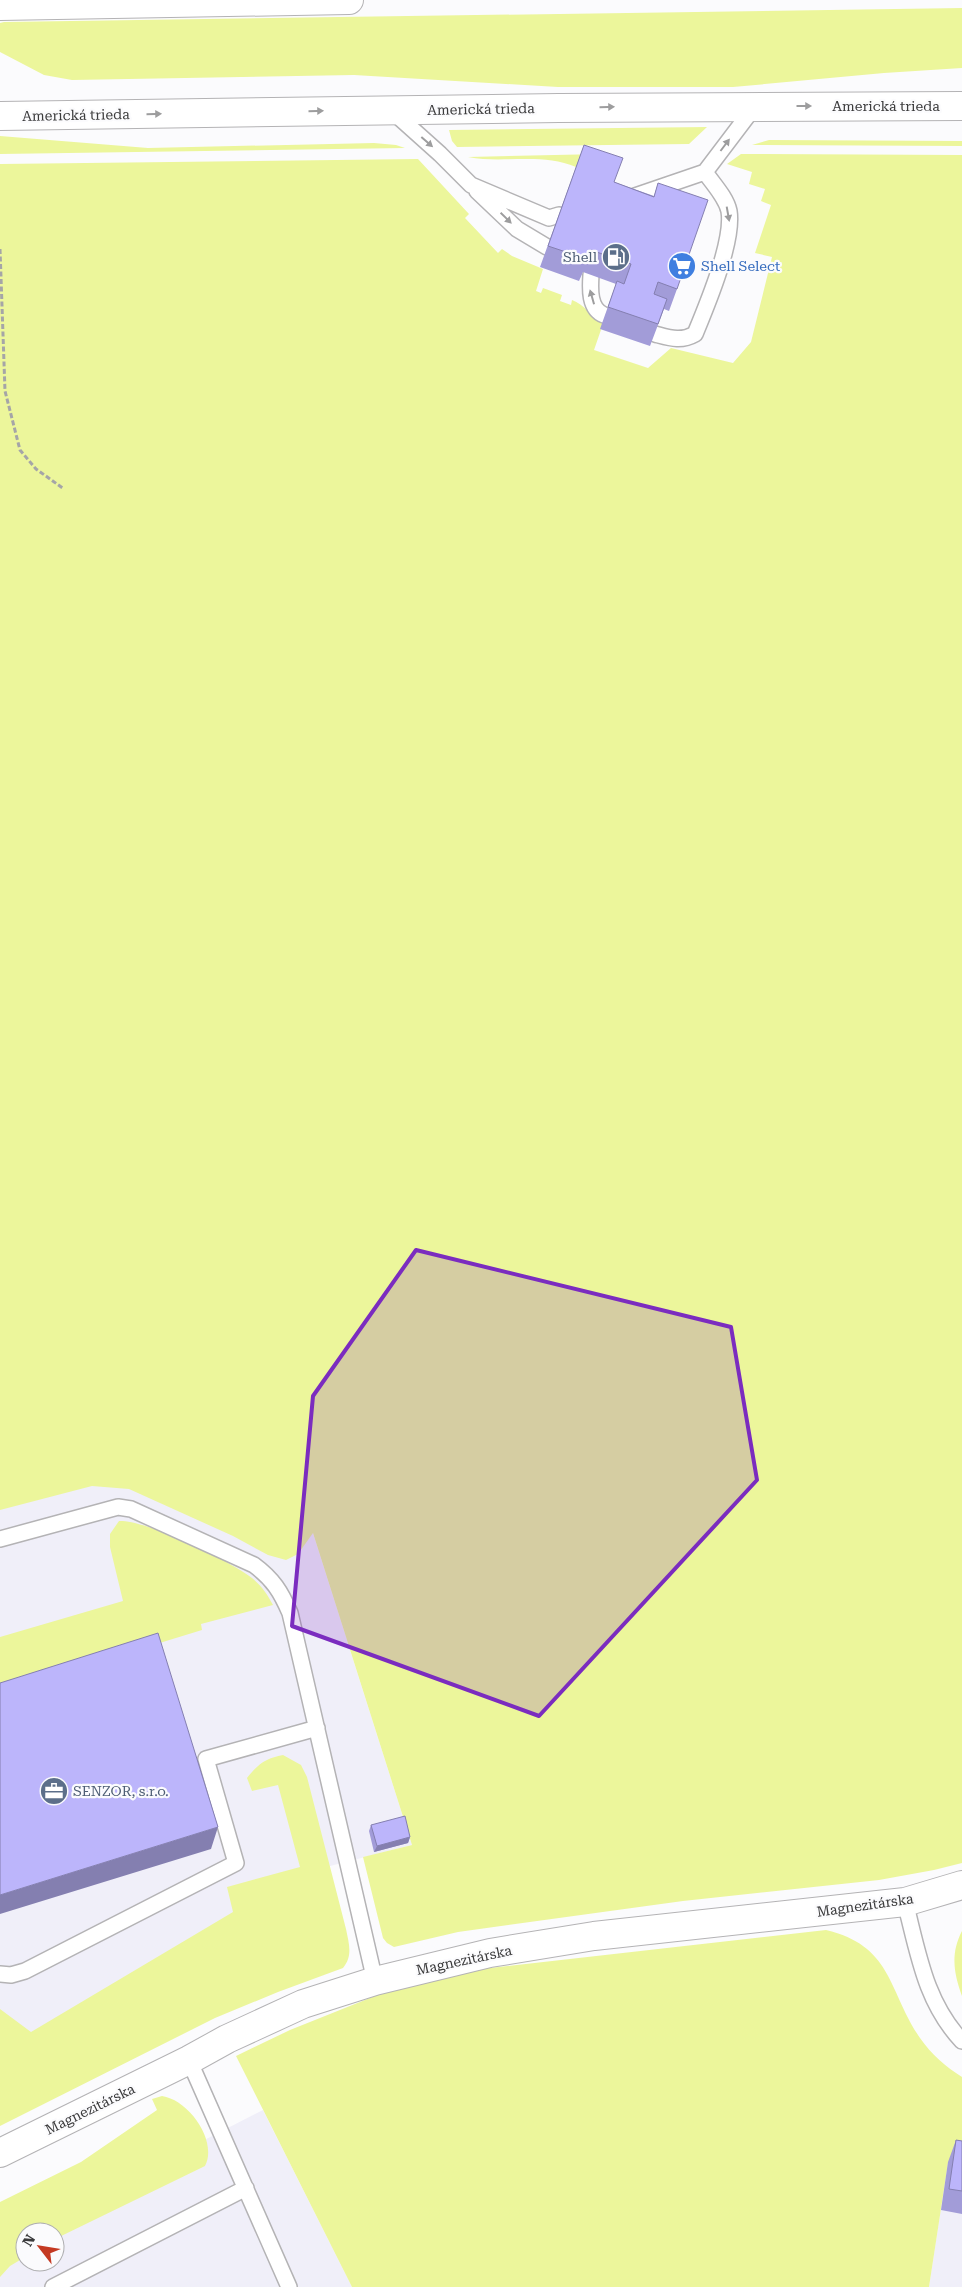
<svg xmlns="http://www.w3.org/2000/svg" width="962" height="2287" viewBox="0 0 962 2287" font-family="'Roboto Serif',serif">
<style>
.built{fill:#f0eff9;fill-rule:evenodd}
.green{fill:#ecf69b}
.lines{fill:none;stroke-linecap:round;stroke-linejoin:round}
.lane-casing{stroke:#b4b3b5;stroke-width:18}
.street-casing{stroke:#b4b3b5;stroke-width:30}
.secondary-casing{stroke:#b4b3b5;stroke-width:30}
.path{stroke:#a5a5a7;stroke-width:3;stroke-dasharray:5 2.5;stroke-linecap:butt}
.lane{stroke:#fff;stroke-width:15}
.street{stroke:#fff;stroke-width:28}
.secondary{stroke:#fff;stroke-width:28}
.wall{fill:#a29cd8}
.shaded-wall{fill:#847fb0}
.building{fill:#bcb5fb;stroke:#847fb0}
.oneway{fill:#9d9d9e}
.marked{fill:#7b2cbf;fill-opacity:0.2;stroke:#7b2cbf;stroke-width:4;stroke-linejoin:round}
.labels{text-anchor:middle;stroke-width:4.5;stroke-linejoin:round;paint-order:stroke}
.street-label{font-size:14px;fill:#3b3b3c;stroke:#fbfbfd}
.service-label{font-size:14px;fill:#4e5e75;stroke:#fbfbfd;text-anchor:end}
.shop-label{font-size:14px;fill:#366cbe;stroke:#fbfbfd;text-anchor:start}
</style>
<rect width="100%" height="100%" fill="#fbfbfd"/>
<path class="built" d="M234 1285 412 1845 236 1890 245 1924 0 2070V1328Z
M263 2110 352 2287H0V2245ZM25 2232H55V2262H25Z
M948 2162 962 2164V2287H929Z"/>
<path class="green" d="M962 8V68L884 73 733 87H558L354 75 72 80 44 75 0 52V23L4 22Z
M707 127 689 144 457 147 452 141 449 130Z
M0 136 148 148 374 143 396 145 405 148 0 154Z
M769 140 962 141V146L752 145Z
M601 154 576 167C541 152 504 164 468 157Z
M741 154 962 155V1863L934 1870 879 1880 683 1901 458 1932 394 1947 387 1943 383 1938 363 1857 412 1845 313 1533 298 1554 286 1560 268 1555 233 1536 129 1489 92 1486 0 1510V164L418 159 469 214 465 218 498 253 502 249 512 256 543 269 536 291 541 293 543 288 562 295 560 301 571 305 572 300C584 304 592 317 603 324L594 350 648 368 671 348 733 363 751 342 772 257 755 253 771 205 761 201 765 189 749 184 752 172 727 164Z
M119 1521C148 1520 228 1560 252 1578 261 1585 268 1595 273 1605L201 1624 202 1630 0 1692V1637L123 1601 110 1547V1534Z
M283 1755 301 1765 307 1777 346 1929C349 1944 353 1956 343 1968L278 1992 215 2018 0 2126V2009L31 2032 233 1912 227 1887 300 1867 278 1785 252 1791 247 1778C258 1764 266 1758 283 1755Z
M826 1930C893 1946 888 1991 920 2038 931 2054 946 2067 962 2077V2164L948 2163 929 2287H352L236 2056 290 2030 385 1992 481 1969Z
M962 1931V1996C954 1974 950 1954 962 1931Z
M162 2096C189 2100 218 2141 205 2166L55 2239V2232H25V2257L10 2266 0 2277V2202L81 2162 157 2110 152 2099Z"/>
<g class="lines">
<defs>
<path id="lane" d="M392 111 440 154 471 185 549 218 559 215
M477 191 517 229 547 247
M626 199 705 172 755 106
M591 275C590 289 589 309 604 315
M655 334C670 338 681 342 695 334 707 305 734 241 729 211 726 197 713 184 705 172
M0 1539 118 1507 131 1509 254 1565C273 1579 281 1592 290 1613L375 1981
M905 1902C918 1952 925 2002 962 2041
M0 1974 11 1975 25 1971 236 1863 206 1759 317 1728
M189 2060 289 2287
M53 2287 246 2188"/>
<path id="street" d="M0 2153 189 2060 227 2039 303 2004 375 1981 490 1953 594 1936 905 1902 962 1885"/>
<path id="secondary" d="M0 6 349 0
M0 116 559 108 962 106"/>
</defs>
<use href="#lane" class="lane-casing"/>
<use href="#street" class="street-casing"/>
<use href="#secondary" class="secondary-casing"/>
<path class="path" d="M0 249 5 391 20 450 36 469 64 489"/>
<use href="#lane" class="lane"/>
<use href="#street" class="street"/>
<use href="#secondary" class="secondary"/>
</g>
<path class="wall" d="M584 145 614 182 654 196 658 183 677 289 669 311 664 309 650 346 600 329 616 284 583 272 579 281 540 267Z
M371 1825 410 1837 408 1843 374 1852 369 1831Z
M956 2140 962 2141V2214L941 2210 948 2162Z"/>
<path class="shaded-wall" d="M218 1827 211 1849 0 1914V1895Z
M410 1837 408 1843 374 1852 377 1846Z"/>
<path class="building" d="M584 145 623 158 614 182 654 197 658 183 708 200 677 289 658 282 654 294 667 299 658 324 608 307 617 281 624 284 631 264 591 250 587 259 548 246Z
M158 1633 218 1827 0 1895V1683Z
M405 1816 410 1837 377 1846 371 1825Z
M956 2140 962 2141V2191L949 2189Z"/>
<defs><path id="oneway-solid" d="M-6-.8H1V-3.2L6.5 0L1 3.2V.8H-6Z" transform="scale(1.25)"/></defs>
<g class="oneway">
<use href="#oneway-solid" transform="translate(804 106)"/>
<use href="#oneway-solid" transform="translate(607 107) rotate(-1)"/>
<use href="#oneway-solid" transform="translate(316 111) rotate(-1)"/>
<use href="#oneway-solid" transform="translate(154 114) rotate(-1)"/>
<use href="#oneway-solid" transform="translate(427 142) rotate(41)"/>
<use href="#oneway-solid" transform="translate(725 145) rotate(-53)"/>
<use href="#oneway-solid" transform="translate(728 214) rotate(80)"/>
<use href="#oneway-solid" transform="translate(506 218) rotate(44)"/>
<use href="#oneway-solid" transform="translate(592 297) rotate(-106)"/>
</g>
<path class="marked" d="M416 1250 731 1327 757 1480 539 1716 292 1626 313 1396Z"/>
<defs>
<symbol id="fuel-disc" viewBox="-11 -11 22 22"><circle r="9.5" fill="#5c6f8a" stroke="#fbfbfd"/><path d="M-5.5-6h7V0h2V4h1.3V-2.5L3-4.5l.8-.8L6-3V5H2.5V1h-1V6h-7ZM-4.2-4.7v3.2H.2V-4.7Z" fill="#fff"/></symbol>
<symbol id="supermarket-disc" viewBox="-11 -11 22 22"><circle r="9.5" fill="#3f7fe0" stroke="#fbfbfd"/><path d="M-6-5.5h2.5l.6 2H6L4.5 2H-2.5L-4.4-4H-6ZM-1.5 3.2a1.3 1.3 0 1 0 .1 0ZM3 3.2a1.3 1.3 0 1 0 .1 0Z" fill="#fff"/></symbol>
<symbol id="office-disc" viewBox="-11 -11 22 22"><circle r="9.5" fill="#5c6f8a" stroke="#fbfbfd"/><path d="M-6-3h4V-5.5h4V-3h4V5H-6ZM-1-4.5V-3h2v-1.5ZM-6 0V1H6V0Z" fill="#fff"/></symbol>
</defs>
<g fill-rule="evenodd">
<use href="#fuel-disc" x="600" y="241" width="32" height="32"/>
<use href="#supermarket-disc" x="666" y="250" width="32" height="32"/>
<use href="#office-disc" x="38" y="1775" width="32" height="32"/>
</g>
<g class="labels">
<g class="street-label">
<text x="886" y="111">Americká trieda</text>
<text transform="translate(481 109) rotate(-1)" y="5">Americká trieda</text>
<text transform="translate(76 115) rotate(-1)" y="5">Americká trieda</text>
<text transform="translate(865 1905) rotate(-8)" y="5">Magnezitárska</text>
<text transform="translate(464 1960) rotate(-12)" y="5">Magnezitárska</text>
<text transform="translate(90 2109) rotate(-26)" y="5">Magnezitárska</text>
</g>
<g class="service-label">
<text x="597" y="262">Shell</text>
<text x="73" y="1796" text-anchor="start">SENZOR, s.r.o.</text>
</g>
<g class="shop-label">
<text x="701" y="271">Shell Select</text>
</g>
</g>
<g transform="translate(40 2247) rotate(301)"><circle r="24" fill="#fbfbfd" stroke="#aeaeb0"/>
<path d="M0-4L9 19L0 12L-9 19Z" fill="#c43922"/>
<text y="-8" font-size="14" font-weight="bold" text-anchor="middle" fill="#3b3b3c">N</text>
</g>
</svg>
